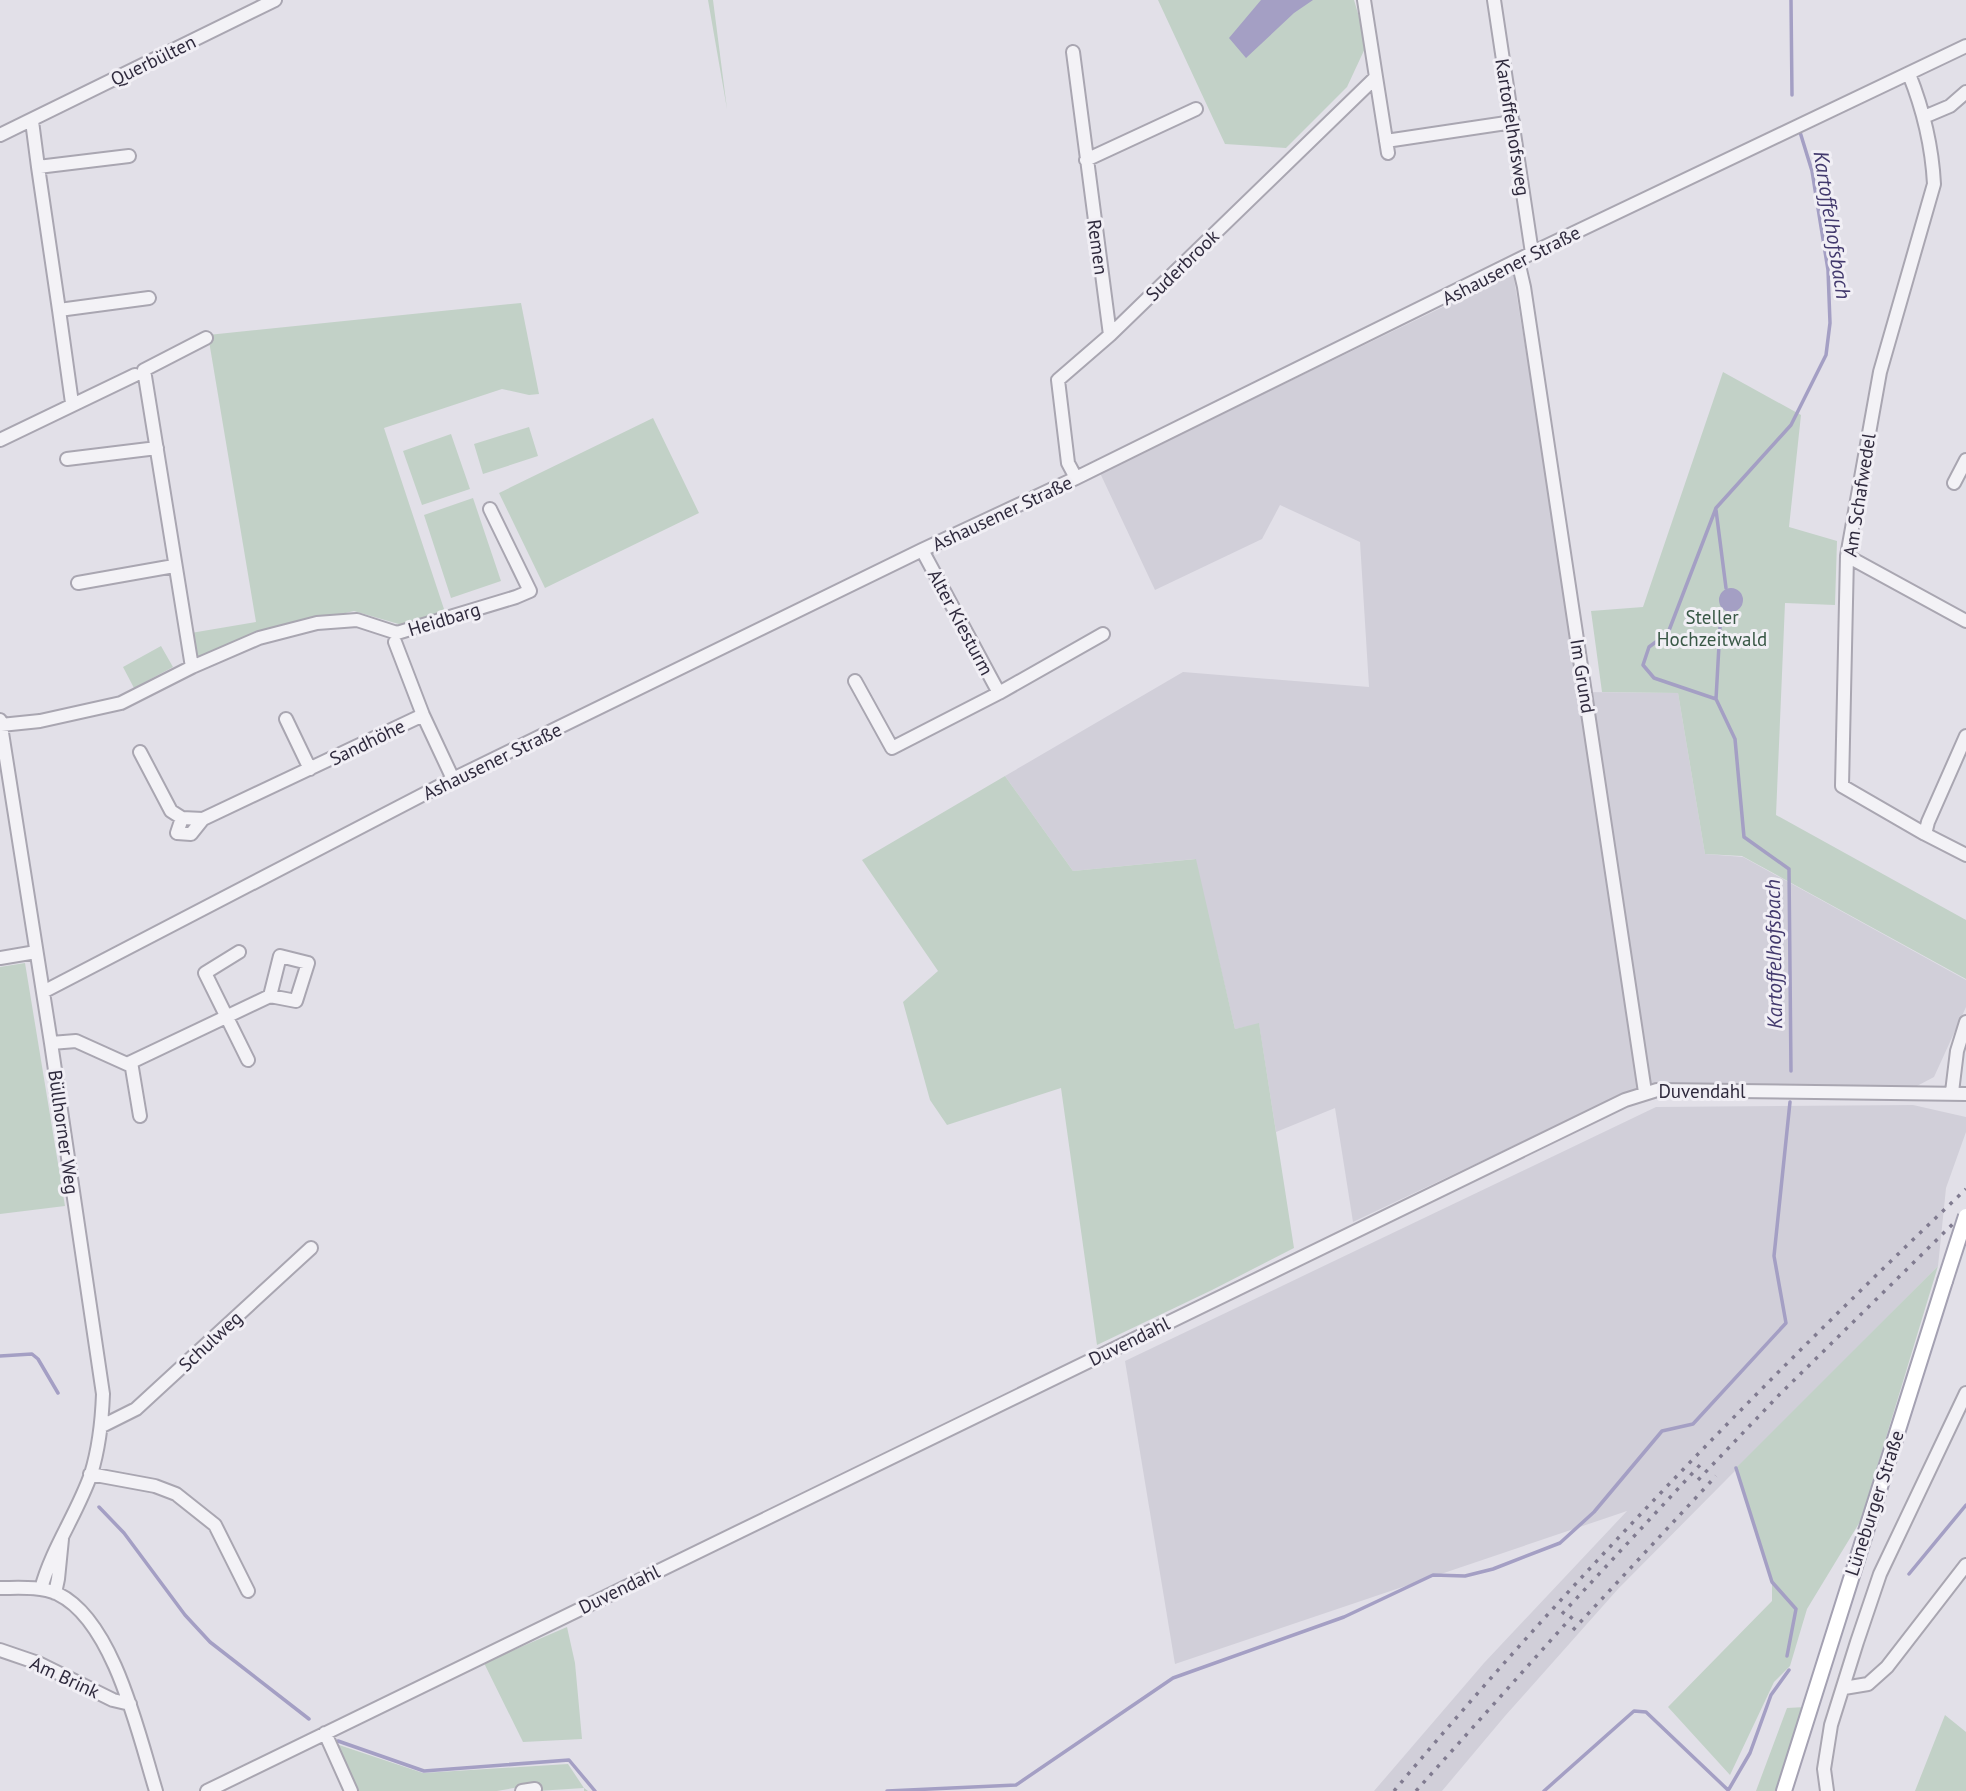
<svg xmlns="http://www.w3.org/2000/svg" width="1966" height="1791" viewBox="0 0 1966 1791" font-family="'PT Sans',sans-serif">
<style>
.built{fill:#d1cfd9}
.green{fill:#c2d1c7}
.water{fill:#a49fc4}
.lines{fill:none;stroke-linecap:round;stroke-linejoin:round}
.stream{stroke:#a49fc4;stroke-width:3.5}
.minor-casing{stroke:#a9a6b1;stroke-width:16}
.major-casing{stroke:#a4a1b2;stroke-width:18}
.minor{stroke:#f3f2f6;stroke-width:12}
.major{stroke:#fff;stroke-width:14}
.rail{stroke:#807b90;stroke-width:3.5;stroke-dasharray:3.5 7;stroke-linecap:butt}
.major-bridge-casing{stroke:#a4a1b2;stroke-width:18;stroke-linecap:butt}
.major-bridge{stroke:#fff;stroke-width:14}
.labels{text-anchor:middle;stroke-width:6;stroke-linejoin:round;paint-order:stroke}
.street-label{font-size:19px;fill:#2f2a3d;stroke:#f1eff5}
.park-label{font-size:19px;fill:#395846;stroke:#f1eff5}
.water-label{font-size:21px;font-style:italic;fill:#42396d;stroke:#f1eff5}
</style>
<rect width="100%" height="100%" fill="#e2e0e8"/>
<path class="built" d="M1513 273 1582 692 1678 693 1705 854 1743 857 1966 980V1007L1934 1077 1915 1087 1658 1084 1634 1089 1353 1222 1335 1108 1276 1132 1259 1024 1235 1029 1195 859 1073 871 1005 776 1183 672 1369 687 1360 542 1280 505 1262 539 1155 590 1100 473Z
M1913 1105 1966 1117V1132L1946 1188 1938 1266 1618 1589 1505 1716 1442 1791H1374L1484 1663 1627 1511 1175 1664 1125 1361 1656 1107Z"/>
<path class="green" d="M708 0H713L727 109Z
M1158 0H1354L1367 44 1347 87 1286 148 1225 144Z
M521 303 539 394 529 395 502 389 384 428 445 612 402 625 354 611 258 634 199 660 195 659 191 633 256 622 208 335Z
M1723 372 1801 415 1789 527 1837 541 1835 605 1785 603 1776 815 1966 920V979L1742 856 1705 854 1678 693 1602 692 1591 611 1643 607Z
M653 418 699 513 545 588 499 493Z
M529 427 538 456 483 474 474 444Z
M451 434 470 489 422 505 403 451Z
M473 498 501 581 451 598 424 515Z
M161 646 173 667 134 688 123 667Z
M1005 776 1073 871 1196 859 1235 1029 1259 1023 1294 1248 1212 1290 1097 1345 1061 1088 947 1125 930 1100 903 1002 938 971 862 860Z
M25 963 65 1206 0 1214V967Z
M1938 1266 1861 1520 1807 1609 1790 1666 1774 1682 1730 1775 1668 1707 1772 1601V1582L1736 1468Z
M567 1627 575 1663 582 1739 523 1742 484 1663Z
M1805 1707 1776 1791H1756L1787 1708Z
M1945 1715 1966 1732V1791H1915Z
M336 1744 423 1773 568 1764 584 1788 588 1791H584V1788L537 1791 536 1784 497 1791H357Z"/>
<path class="water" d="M1261 0H1313L1294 13 1246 58 1229 38Z
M1719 600a12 12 0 1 1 24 0a12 12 0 1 1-24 0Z"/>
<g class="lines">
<path class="stream" d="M1791 0 1792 95
M1716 510 1726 588
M1716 699 1721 609
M1791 1071 1789 869 1744 837 1735 739 1716 699 1654 678 1643 665 1649 647 1668 633 1716 508 1791 425 1826 355 1830 323 1828 270 1812 171 1800 132
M0 1356 32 1354 38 1359 58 1393
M1736 1468 1772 1582 1796 1609 1787 1656
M99 1507 124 1533 185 1615 210 1642 309 1719
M1909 1574 1966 1505
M338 1741 424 1771 569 1760 595 1791
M1729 1789 1750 1753 1771 1695 1789 1670
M887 1791 1016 1785 1173 1678 1344 1617 1433 1575 1465 1576 1493 1569 1560 1543 1594 1512 1662 1431 1693 1424 1786 1323 1774 1256 1790 1102
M1544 1791 1634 1711 1646 1712 1728 1790"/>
<defs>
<path id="minor" d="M1494 0 1532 253
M1073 52 1110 335
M1909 74C1923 109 1932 146 1934 184L1880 372 1847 556 1842 786 1925 834 1966 855
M1376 77 1388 153
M1924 117 1950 106 1966 92
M32 121 38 167 129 156
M0 135 275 0
M1386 141 1513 122
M1086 160 1196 109
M38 167 59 310
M1518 261 1524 287 1645 1092
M72 403 59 310 149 298
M0 440 135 375
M67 459 157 448
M1076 478 1068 463 1058 380 1110 335 1376 77 1364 0
M1954 483 1966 460
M922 550 999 693 1103 634
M1847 556 1966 621
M78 583 174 566
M395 642 423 715 453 779
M192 667 144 370 206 338
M855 681 892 748 999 693
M286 719 310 769
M0 720 51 1043 103 1394C102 1421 99 1448 91 1474 77 1514 52 1548 41 1589
M1 725 40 721 121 703 192 667 259 638 317 623 357 620 397 633 516 597 530 591 490 509
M140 752 171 811 182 818 203 819 423 715
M182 818 177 833 191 834 203 819
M1925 834 1928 822 1966 736
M239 952 205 973 248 1060
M0 958 36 952
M43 992 453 779 922 550 1076 478 1532 253 1966 46
M51 1043 76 1041 127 1064 270 996 296 1001 308 963 280 956 270 996
M131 1062 140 1116
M1952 1092 1957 1051 1966 1022
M102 1426 136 1409 311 1248
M90 1474 155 1486 176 1494 215 1525 248 1591
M0 1588C19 1588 40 1586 58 1594 114 1621 139 1736 156 1791
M55 1593 58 1579 62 1539
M0 1650 38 1663 113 1700 130 1704
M1844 1688 1868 1684 1887 1667 1966 1565
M325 1733 351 1791
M207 1791 1625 1100 1657 1090 1966 1094
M522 1791 535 1789
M1827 1791 1824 1769 1831 1725 1857 1642 1880 1574 1966 1393"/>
<path id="major" d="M1784 1791 1945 1281"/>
</defs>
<use href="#minor" class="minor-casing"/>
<use href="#major" class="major-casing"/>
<use href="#minor" class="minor"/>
<use href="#major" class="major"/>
<path class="rail" d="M1698 1480 1780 1394 1966 1211
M1562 1614 1700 1465
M1573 1630 1716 1476
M1394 1791C1572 1578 1765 1380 1966 1189
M1416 1791 1577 1611"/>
<defs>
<path id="major-bridge" d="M1945 1281 1966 1216"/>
</defs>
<use href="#major-bridge" class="major-bridge-casing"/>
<use href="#major-bridge" class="major-bridge"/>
</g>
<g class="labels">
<g class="street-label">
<text transform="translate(153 60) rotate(-26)" y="7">Querbülten</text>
<text transform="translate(1513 127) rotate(81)" y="7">Kartoffelhofsweg</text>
<text transform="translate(1098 247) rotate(82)" y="7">Remen</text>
<text transform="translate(1182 265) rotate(-44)" y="7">Suderbrook</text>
<text transform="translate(1511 265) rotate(-27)" y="7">Ashausener Straße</text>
<text transform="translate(1859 495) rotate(-81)" y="7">Am Schafwedel</text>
<text transform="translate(1002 513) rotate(-25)" y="7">Ashausener Straße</text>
<text transform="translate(444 619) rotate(-17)" y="7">Heidbarg</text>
<text transform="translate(961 622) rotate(62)" y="7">Alter Kiesturm</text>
<text transform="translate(1583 676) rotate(81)" y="7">Im Grund</text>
<text transform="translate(367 742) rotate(-26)" y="7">Sandhöhe</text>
<text transform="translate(492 761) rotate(-26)" y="7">Ashausener Straße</text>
<text x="1702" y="1098">Duvendahl</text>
<text transform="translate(64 1132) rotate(82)" y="7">Büllhorner Weg</text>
<text transform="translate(210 1341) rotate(-43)" y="7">Schulweg</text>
<text transform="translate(1129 1341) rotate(-26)" y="7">Duvendahl</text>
<text transform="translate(1874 1503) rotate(-72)" y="7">Lüneburger Straße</text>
<text transform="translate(619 1589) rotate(-26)" y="7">Duvendahl</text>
<text transform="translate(65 1677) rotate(25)" y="7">Am Brink</text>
</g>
<g class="park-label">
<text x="1712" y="624">Steller<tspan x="1712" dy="22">Hochzeitwald</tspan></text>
</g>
<g class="water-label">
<text transform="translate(1832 225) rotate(81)" y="7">Kartoffelhofsbach</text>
<text transform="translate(1774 954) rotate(-91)" y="7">Kartoffelhofsbach</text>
</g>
</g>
</svg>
